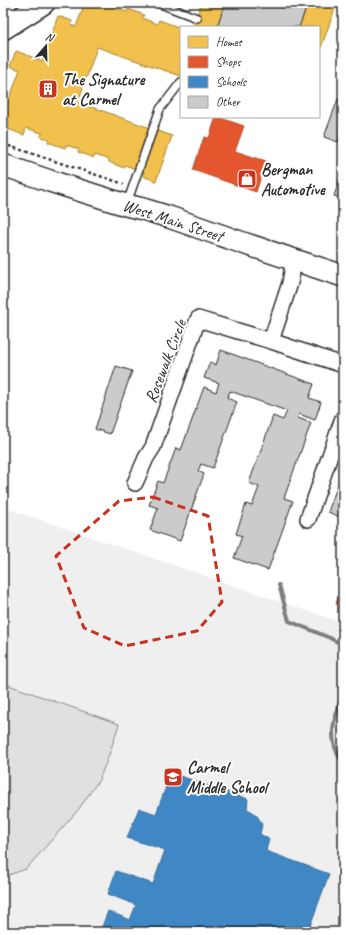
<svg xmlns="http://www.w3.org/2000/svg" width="346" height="935" viewBox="0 0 346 935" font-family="Caveat,sans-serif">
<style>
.built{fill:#efefef}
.green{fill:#e0e0e0;stroke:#868686}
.homes{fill:#f2c14e;stroke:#b69444}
.shops{fill:#e4572e;stroke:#ac4a2d}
.schools{fill:#3f88c5;stroke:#396c97}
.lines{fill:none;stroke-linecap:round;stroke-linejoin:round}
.stream{stroke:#7e7e7e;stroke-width:4}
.building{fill:#cbcbcb;stroke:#2b2b2b}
.lane-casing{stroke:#2b2b2b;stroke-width:10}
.street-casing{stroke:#2b2b2b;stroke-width:18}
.secondary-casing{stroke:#2b2b2b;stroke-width:24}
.path{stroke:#2b2b2b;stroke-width:2.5;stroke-dasharray:3 3;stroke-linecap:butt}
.lane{stroke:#fff;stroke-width:7}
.street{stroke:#fff;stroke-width:15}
.secondary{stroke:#fff;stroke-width:21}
.marked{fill:none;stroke:#c8321e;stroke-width:3;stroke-dasharray:8 5;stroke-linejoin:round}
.labels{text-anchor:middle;stroke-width:4;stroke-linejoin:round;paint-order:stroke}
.poi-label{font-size:17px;font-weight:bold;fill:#2b2b2b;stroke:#fff;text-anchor:start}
.street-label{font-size:17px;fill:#2b2b2b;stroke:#fff}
</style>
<rect width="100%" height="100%" fill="#fff"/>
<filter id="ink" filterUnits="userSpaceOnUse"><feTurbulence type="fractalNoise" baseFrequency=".025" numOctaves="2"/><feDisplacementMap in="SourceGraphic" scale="8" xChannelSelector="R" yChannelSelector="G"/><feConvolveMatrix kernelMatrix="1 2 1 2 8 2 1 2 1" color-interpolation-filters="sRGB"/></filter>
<g filter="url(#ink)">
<path class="built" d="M3 507 343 623V932H3Z"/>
<path class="green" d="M3 683 119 724 109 755 99 780 78 810 26 869 3 877Z"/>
<path class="homes" d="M85 3H103L127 12 128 9 144 15 142 18 157 24 159 20 181 28V76L97 47 78 102 172 136 156 181 143 176 144 172 125 165 124 168 109 162V160L95 155 94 158 78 152 79 149 66 145 65 148 48 142 49 139 41 137 42 133 26 128 24 135 3 127V102L8 103 20 70 10 66 16 51 42 61 58 16 72 21 71 25 76 27Z
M85 3H103L127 12 128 9 144 15 142 18 157 24 159 20 181 28V76L97 47 78 102 172 136 156 181 143 176 144 172 125 165 124 168 109 162V160L95 155 94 158 78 152 79 149 66 145 65 148 48 142 49 139 41 137 42 133 26 128 24 135 3 127V102L8 103 20 70 10 66 16 51 42 61 58 16 72 21 71 25 76 27Z
M198 3H225L217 27H193L201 4Z
M198 3H337L319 53V27H193L201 4Z
M308 3H337L319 53V27H299Z"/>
<path class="shops" d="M216 117H218L244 126 235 151 266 161 256 192 193 170 204 137 209 138Z
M343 584V606L336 604Z"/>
<path class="schools" d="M171 773 248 799 247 809 253 812 258 817 262 825 260 834 269 839 266 851 329 874 310 926 316 930V932H100L108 911 130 920 136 905 108 894 116 871 153 884 165 850 127 838 139 808 156 814Z"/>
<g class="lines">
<path class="stream" d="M279 585 289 621 330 638 343 645
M343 692C335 718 325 738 343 763"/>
</g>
<path class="building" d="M225 3H308L299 27H217Z
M338 99 343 101V128L338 142 324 137Z
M343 169V199L334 196Z
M221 350 314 384 309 398 321 402 315 420 299 414 298 418 311 423 284 498 293 501 268 570 234 558 242 536 236 534 246 504 252 506 259 487 249 483 273 416 283 420 287 411 230 391 227 398 237 402 213 468 201 464 198 471 204 474 180 541 150 530 158 508 149 505 158 481 163 483 176 448 181 450 204 387 216 392 219 383 204 378 210 362 216 365Z
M116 366 132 371 110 434 95 429Z
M343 470V509L340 517 328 512Z"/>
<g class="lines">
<defs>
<path id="lane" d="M158 3 197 18
M127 203 160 109 181 82"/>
<path id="street" d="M294 260 290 283 271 341 343 365
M135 483 146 458 153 447 198 319 271 341
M308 519 343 418"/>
<path id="secondary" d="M3 6 6 3
M3 29 44 3
M3 165 50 181 126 205 143 209 169 217 243 243 343 276"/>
</defs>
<use href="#lane" class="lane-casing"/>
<use href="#street" class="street-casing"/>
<use href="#secondary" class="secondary-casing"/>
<path class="path" d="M3 144 124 184"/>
<use href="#lane" class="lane"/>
<use href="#street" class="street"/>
<use href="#secondary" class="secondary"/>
</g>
</g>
<path class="marked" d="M153 497 208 516 222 602 197 631 125 646 84 628 56 556 119 501Z"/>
<defs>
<symbol id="building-square" viewBox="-11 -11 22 22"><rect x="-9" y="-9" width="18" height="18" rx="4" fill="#c8321e" stroke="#fff"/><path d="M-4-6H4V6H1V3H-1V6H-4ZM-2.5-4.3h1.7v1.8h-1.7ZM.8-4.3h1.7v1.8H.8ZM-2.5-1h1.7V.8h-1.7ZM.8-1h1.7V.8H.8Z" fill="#fff"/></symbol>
<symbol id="shop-square" viewBox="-11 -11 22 22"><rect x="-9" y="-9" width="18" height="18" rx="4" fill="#c8321e" stroke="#fff"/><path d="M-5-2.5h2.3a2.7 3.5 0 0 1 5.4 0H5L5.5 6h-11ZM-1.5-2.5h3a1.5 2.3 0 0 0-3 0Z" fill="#fff"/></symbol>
<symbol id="school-square" viewBox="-11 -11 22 22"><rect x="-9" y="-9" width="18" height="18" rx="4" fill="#c8321e" stroke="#fff"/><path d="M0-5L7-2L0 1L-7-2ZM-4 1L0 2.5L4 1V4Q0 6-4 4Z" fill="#fff"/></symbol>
</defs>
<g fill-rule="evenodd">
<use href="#building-square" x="37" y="78" width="22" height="22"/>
<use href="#shop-square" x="236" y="168" width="22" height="22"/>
<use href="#school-square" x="162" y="766" width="22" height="22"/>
</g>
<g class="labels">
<g class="poi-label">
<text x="62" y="85">The Signature<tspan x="62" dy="20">at Carmel</tspan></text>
<text x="261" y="175">Bergman<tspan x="261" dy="20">Automotive</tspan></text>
<text x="187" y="773">Carmel<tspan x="187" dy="20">Middle School</tspan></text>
</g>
<g class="street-label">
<text transform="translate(173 220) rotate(18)" y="6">West Main Street</text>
<text transform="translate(165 361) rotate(-69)" y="6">Rosewalk Circle</text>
</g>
</g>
<rect width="346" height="935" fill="none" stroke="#fff" stroke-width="16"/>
<rect x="8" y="8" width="330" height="919" fill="none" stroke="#2b2b2b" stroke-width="1.5" filter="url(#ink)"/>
<rect x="180" y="26" width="140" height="92" fill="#ffffff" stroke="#aaaaaa"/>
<rect x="188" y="36" width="20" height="12" fill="#f2c14e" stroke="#aaaaaa"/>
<text x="216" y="46" font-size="12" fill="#2b2b2b">Homes</text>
<rect x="188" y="56" width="20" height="12" fill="#e4572e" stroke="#aaaaaa"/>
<text x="216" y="66" font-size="12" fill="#2b2b2b">Shops</text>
<rect x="188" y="76" width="20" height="12" fill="#3f88c5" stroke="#aaaaaa"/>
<text x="216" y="86" font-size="12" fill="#2b2b2b">Schools</text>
<rect x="188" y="96" width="20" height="12" fill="#cbcbcb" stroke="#aaaaaa"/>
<text x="216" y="106" font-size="12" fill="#2b2b2b">Other</text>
<g transform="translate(46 46) rotate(20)" stroke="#ffffff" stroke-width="3" paint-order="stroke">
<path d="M0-3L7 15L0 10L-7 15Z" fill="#2b2b2b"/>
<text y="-6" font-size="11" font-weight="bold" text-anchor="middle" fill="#2b2b2b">N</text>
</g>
</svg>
